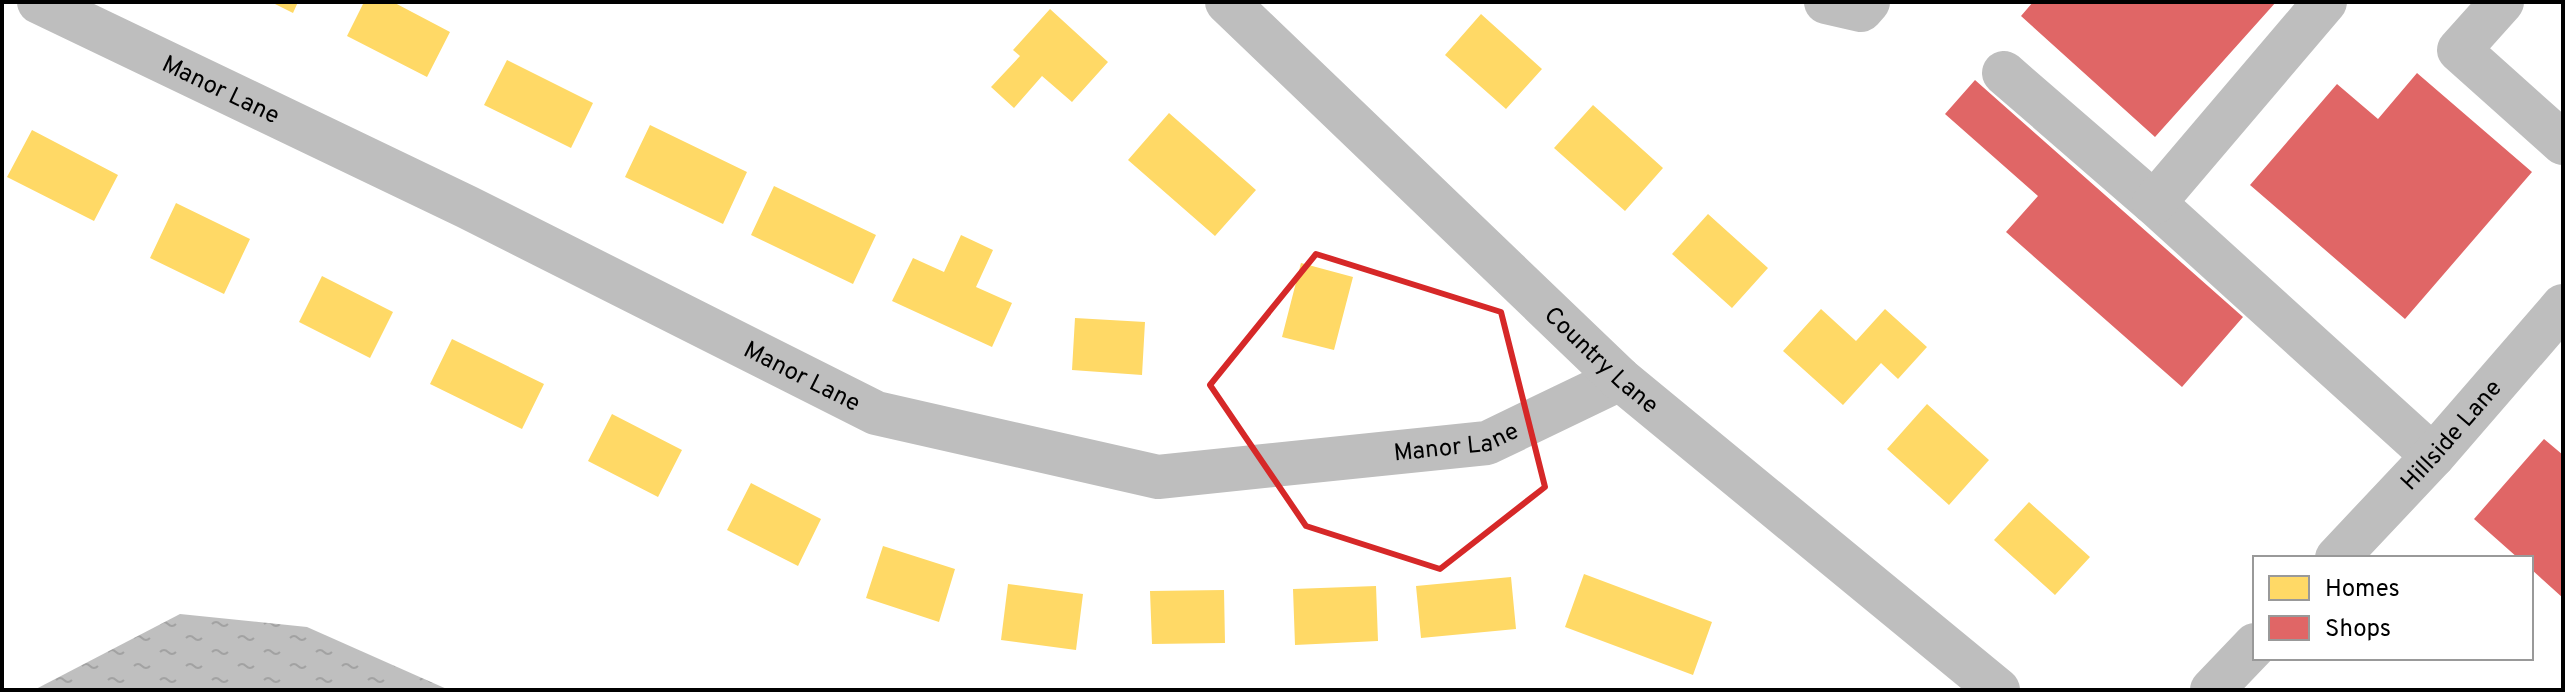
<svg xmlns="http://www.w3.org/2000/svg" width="2565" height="692" viewBox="0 0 2565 692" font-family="Overpass,sans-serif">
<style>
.water{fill:url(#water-ripples)}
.homes{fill:#ffd966}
.shops{fill:#e06666}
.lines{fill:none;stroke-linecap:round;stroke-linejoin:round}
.minor{stroke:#bebebe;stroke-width:44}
.marked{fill:none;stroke:#d62828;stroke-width:6;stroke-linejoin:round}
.labels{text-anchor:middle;stroke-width:8;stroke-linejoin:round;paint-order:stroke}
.street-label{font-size:24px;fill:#000;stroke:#fff}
</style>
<defs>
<pattern id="water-ripples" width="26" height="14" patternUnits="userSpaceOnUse" patternTransform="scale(2)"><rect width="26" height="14" fill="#bfbfbf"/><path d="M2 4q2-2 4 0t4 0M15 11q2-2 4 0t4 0" fill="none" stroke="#a2a2a2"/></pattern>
</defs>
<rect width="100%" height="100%" fill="#fff"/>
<path class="water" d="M180 614 307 627 449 690H34Z"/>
<path class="homes" d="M271 2H298L293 13Z
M364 2H393L450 32 427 77 347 36Z
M1050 9 1108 62 1072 102 1042 76 1014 108 991 87 1020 56 1013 50Z
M1481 14 1542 69 1506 109 1445 55Z
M507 60 593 103 571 148 484 105Z
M1593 105 1663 168 1625 211 1554 148Z
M1169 113 1256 190 1215 236 1128 160Z
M650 125 747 172 723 224 625 177Z
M32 130 118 175 94 221 7 177Z
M774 186 876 235 853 284 751 235Z
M176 203 250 239 224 294 150 258Z
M1708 214 1768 268 1732 308 1672 254Z
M961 235 993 250 976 287 1012 303 992 347 892 301 913 258 944 272Z
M1301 263 1353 277 1334 350 1282 337Z
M322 276 393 312 370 358 299 322Z
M1821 309 1856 341 1885 309 1927 347 1898 379 1881 363 1843 405 1783 351Z
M1075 318 1145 322 1142 375 1072 370Z
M452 339 544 384 522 429 430 384Z
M1927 404 1989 460 1949 505 1887 449Z
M612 414 682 450 658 497 588 461Z
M751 483 821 519 798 566 727 530Z
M2029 502 2090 557 2055 595 1994 540Z
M883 546 955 569 939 622 866 598Z
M1584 574 1712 622 1693 675 1565 627Z
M1511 577 1516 629 1421 638 1416 586Z
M1008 584 1083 594 1076 650 1001 640Z
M1376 586 1378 641 1295 645 1293 589Z
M1224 590 1225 643 1152 644 1150 591Z"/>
<path class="shops" d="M2033 2H2276L2155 137 2021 16Z
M2417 73 2532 172 2405 319 2250 185 2337 84 2378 119Z
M1975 80 2243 317 2182 387 2006 232 2038 196 1945 114Z
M2544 439 2563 455V598L2531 569V558H2518L2474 519Z"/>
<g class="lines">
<g class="minor">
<path id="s1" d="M39 2 467 207 876 413 1158 477 1487 443 1620 379"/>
<path id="s2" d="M1227 2 1620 379 1998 690"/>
<path d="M1826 2 1861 10 1868 2"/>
<path d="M2502 2 2459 50 2563 143"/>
<path d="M2004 73 2154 203 2433 456"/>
<path d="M2154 203 2325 2"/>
<path id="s3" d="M2337 558 2433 456 2563 306"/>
<path d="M2212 690 2255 645"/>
</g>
</g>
<path class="marked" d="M1316 254 1501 312 1545 487 1440 569 1306 526 1210 385Z"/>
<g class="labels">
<g class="street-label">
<text dy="8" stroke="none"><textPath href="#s1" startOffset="202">Manor Lane</textPath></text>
<text dy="8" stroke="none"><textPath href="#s2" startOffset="518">Country Lane</textPath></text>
<text dy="8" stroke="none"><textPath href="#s1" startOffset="850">Manor Lane</textPath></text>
<text dy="8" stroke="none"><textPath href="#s3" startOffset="168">Hillside Lane</textPath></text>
<text dy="8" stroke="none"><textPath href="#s1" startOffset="1522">Manor Lane</textPath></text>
</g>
</g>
<rect width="2565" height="692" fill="none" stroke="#000000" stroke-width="8"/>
<rect x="2253" y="556" width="280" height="104" fill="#ffffff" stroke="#999999" stroke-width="2"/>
<rect x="2269" y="576" width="40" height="24" fill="#ffd966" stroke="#999999" stroke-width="2"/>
<text x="2325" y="596" font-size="24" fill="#000000">Homes</text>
<rect x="2269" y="616" width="40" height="24" fill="#e06666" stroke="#999999" stroke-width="2"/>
<text x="2325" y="636" font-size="24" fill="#000000">Shops</text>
</svg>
